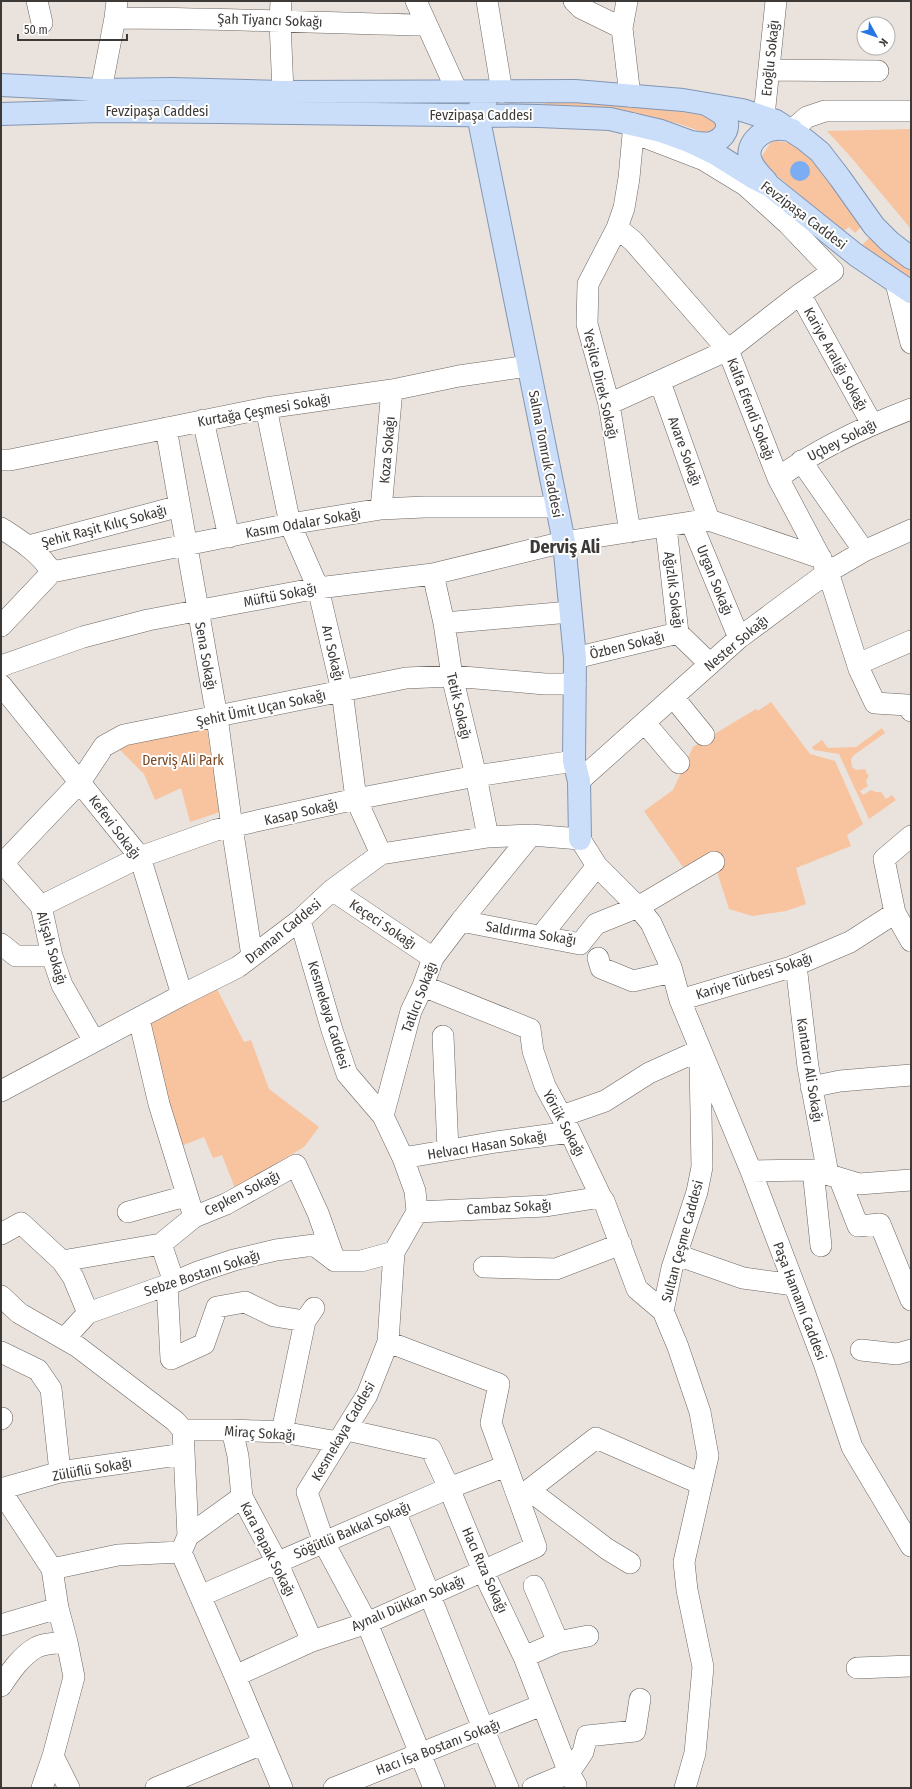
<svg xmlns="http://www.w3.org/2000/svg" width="912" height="1789" viewBox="0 0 912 1789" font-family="'Fira Sans Condensed',sans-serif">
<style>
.green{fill:#f8c39f}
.water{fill:#7cadf3}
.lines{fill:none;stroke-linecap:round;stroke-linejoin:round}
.minor-casing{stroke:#6c6662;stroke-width:22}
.major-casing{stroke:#8296b4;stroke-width:24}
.minor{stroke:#fff;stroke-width:21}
.major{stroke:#cadefa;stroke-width:22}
.labels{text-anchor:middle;stroke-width:4;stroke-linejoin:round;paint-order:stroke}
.street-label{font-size:14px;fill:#3c3937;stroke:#fff}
.park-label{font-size:14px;fill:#784520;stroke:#fff}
.district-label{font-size:18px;font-weight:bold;fill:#3c3937;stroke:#fff}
</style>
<rect width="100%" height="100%" fill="#e9e2dd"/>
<path class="green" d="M545 99 669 110 712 117 718 121 716 133H705L680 124 644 116 610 111 545 108Z
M911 129V229L850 156 827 131Z
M777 141 789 143 803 151 813 160 862 226 855 233 849 227 843 231 769 169 764 162 762 156 771 142Z
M871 236 911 267V280L861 246Z
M771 702 810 754 835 761 863 824 847 835 851 846 796 868 806 904 786 911 752 916 729 909 712 856 683 867 644 811 673 790 693 747 756 709 758 711Z
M207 728 220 812 190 822 181 788 155 800 144 774 118 748 125 740Z
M882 728 885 733 854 755 851 759 852 767 856 770 865 769 867 774 869 775 866 781 868 786 860 791 863 795 871 790 876 792H881L886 799 892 795 896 800 869 819 839 754 814 750 812 747 822 740 828 748 856 747Z
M217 989 244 1042 251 1040 269 1089 319 1127 304 1147 235 1188 222 1155 213 1158 204 1137 176 1148 147 1026Z"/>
<path class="water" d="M790 171a10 10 0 1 1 20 0a10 10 0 1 1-20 0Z"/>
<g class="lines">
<defs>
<path id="minor" d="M37 1 42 23
M281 1 280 22 283 92
M416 1 457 91
M487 1 502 92
M574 1 581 8 622 28
M627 1 622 28 630 96
M115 18C219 18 322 23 426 25
M769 70 878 71
M101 90 115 18 117 1
M764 116 776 1
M792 130 807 117 825 111H911
M617 228 633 241 728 350 778 478 828 572 859 669 875 703 907 705 911 711
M896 283 911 343
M800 294 872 424
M660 382 709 520
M609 404 728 350 800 294 833 271 787 223 745 185 704 160 634 133
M266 408 290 524 318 588 342 691 356 799 381 854
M203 420 229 537
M166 428 217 717 232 827 252 956
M1 460H10L266 408 392 390 459 376 528 366
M801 461 864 551
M778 478C818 448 864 427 911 409
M381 509 392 390
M691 522 739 638
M666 527 678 633 710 664
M1 528C21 541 39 552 52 572
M630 532 609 404 587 324 588 284 617 228 624 208 629 178 634 124
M29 546 180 506
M52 572 290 524 381 509 424 507H556
M433 574 444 623 452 676 476 776 488 837
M444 623 570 612
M1 626 52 572
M575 658 678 633
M858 664 911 641
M1 666 83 637 148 620 318 588 433 574 564 542 691 522 709 520 821 558
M1 685 140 857 182 995
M674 698 704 735
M645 723 679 763
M579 781 739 638 828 572 864 551 911 530
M911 836 884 859 895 913 911 941
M1 861 41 906 52 956 62 985 94 1041
M3 863 80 782 104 746 124 735 406 678 452 676 545 684H575
M332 890 433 958
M41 906 140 857 216 830 356 799 476 776 574 761
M300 920 332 1030 347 1074 383 1116 403 1158 415 1191 417 1212 394 1252 388 1342 367 1395 307 1492 324 1543 367 1623 434 1788
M461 921 580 944 596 924 638 907 714 862
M541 936 597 866
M1 944 16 956H52
M598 958 601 968 633 981 672 972
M796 965 808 1067 828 1174
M423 986 530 1029 533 1051 545 1086 570 1132 601 1197 604 1201 637 1289 663 1311 678 1347 700 1412 708 1456 684 1562 687 1590 703 1667 695 1753 685 1788
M680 1000 791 967 850 942 895 913
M139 1019 159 1104 194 1217
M443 1036 448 1150
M811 1087 840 1081 911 1075
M1 1091 182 995 238 967 300 920 332 890 381 854 488 837 531 835 580 839 597 866 638 907 651 923 671 967 680 1000 751 1171 824 1363 852 1447 911 1546
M383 1116 411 1011 423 986 433 958 461 921 531 835
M562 1116 605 1101 649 1073 700 1050
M403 1158 496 1142 570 1132
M813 1170 821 1246
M751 1171 813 1170 859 1184 911 1180
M840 1180 858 1226 880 1224 911 1300
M128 1212 186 1196
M417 1212 546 1206 601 1197
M1 1234 21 1223 62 1261 161 1244 194 1217 226 1204 296 1165 318 1213 335 1261
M161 1244 174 1282
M677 1255 743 1278 794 1285
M62 1261 73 1277 88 1313
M484 1267 556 1269 621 1244
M167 1285 171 1359 204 1344 217 1307 245 1302 274 1316 305 1321
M1 1296 19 1313 78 1347 175 1421 183 1430 188 1536 181 1552 235 1676 282 1788
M663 1311 672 1268 697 1192 702 1167 700 1061
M65 1338 88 1313 167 1285 198 1272 234 1260 276 1250 314 1245 335 1261H361L394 1252
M861 1350 897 1354 911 1350
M1 1352 38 1370 51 1389 60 1472
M1 1419 2 1418
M183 1430H232L282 1432 338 1442
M232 1430 238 1456 242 1497 277 1562 312 1641
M347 1430 431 1449 449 1488 483 1571 524 1657 569 1773 576 1785V1788
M282 1432 305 1321 314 1308
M1 1489 60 1472 184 1454
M529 1490 607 1549 630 1563
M1 1491 52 1569 58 1608 67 1642 74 1677 53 1756 42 1788
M518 1497 529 1490 596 1438 701 1484
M395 1512C435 1604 469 1697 508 1788
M188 1536 242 1497
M52 1569 118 1555 181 1552
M534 1586 558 1642
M200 1596 449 1488 506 1466
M1 1625 58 1608
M524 1657 558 1642 588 1636
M857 1668 911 1666
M235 1676 312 1641 367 1623 536 1547 491 1423 499 1384 388 1342
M1 1686C11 1671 21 1656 37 1647 46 1643 58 1643 67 1642
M53 1756 69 1788
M569 1773 583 1752 587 1736 635 1731 640 1699
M156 1788 262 1744
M334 1788 542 1705
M533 1788 569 1773"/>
<path id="major" d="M1 85 101 90 172 89 283 92 575 91 683 100 742 110 776 121 804 139 820 152 840 178 874 226 890 242 911 258
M485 103 479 109 478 115 564 542 575 658 574 761 579 781 580 839
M1 114 102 111 220 112 539 116 610 119 661 131 691 142 714 153 754 178 770 186 856 255 911 292
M692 142C698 143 706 144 711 143 725 139 733 125 722 114 717 110 711 107 706 104
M766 181C760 175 754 169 751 161 744 145 761 130 776 129 781 128 787 130 792 130"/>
</defs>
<use href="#minor" class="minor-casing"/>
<use href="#major" class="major-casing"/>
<use href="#minor" class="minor"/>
<use href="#major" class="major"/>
</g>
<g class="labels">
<g class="street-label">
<text transform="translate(270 20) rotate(2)" y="5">Şah Tiyancı Sokağı</text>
<text transform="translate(770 58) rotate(-84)" y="5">Eroğlu Sokağı</text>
<text x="157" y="116">Fevzipaşa Caddesi</text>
<text x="481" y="120">Fevzipaşa Caddesi</text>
<text transform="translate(804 215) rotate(37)" y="5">Fevzipaşa Caddesi</text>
<text transform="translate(836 359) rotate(61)" y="5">Kariye Aralığı Sokağı</text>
<text transform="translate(601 384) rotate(77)" y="5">Yeşilce Direk Sokağı</text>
<text transform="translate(751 409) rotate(69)" y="5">Kalfa Efendi Sokağı</text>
<text transform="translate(264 410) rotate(-10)" y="5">Kurtağa Çeşmesi Sokağı</text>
<text transform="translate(842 440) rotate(-27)" y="5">Uçbey Sokağı</text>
<text transform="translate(387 450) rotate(-85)" y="5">Koza Sokağı</text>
<text transform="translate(685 451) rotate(70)" y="5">Avare Sokağı</text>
<text transform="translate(546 454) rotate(79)" y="5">Salma Tomruk Caddesi</text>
<text transform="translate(303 523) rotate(-10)" y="5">Kasım Odalar Sokağı</text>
<text transform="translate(104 526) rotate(-15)" y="5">Şehit Raşit Kılıç Sokağı</text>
<text transform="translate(715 580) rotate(68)" y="5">Urgan Sokağı</text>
<text transform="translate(674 590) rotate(83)" y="5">Ağızlık Sokağı</text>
<text transform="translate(280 595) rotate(-11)" y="5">Müftü Sokağı</text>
<text transform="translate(736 643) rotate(-40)" y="5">Nester Sokağı</text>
<text transform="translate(627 645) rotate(-14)" y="5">Özben Sokağı</text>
<text transform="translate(333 653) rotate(77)" y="5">Arı Sokağı</text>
<text transform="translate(206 656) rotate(80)" y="5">Sena Sokağı</text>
<text transform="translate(459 706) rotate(77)" y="5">Tetik Sokağı</text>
<text transform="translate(261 708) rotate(-12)" y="5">Şehit Ümit Uçan Sokağı</text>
<text transform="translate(301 812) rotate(-13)" y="5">Kasap Sokağı</text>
<text transform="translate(115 827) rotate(53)" y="5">Kefevi Sokağı</text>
<text transform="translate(383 924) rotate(34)" y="5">Keçeci Sokağı</text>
<text transform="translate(283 931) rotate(-39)" y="5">Draman Caddesi</text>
<text transform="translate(531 933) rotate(9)" y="5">Saldırma Sokağı</text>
<text transform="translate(52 948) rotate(74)" y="5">Alişah Sokağı</text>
<text transform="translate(754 976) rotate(-18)" y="5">Kariye Türbesi Sokağı</text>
<text transform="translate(419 997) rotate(-69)" y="5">Tatlıcı Sokağı</text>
<text transform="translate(329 1015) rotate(73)" y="5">Kesmekaya Caddesi</text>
<text transform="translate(810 1070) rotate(81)" y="5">Kantarcı Ali Sokağı</text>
<text transform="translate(564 1123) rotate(62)" y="5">Yörük Sokağı</text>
<text transform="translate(487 1145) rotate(-9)" y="5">Helvacı Hasan Sokağı</text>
<text transform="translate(242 1193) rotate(-27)" y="5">Cepken Sokağı</text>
<text transform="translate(509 1207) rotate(-3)" y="5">Cambaz Sokağı</text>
<text transform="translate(682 1241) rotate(-75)" y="5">Sultan Çeşme Caddesi</text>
<text transform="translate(202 1273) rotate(-18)" y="5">Sebze Bostanı Sokağı</text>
<text transform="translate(800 1301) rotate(69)" y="5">Paşa Hamamı Caddesi</text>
<text transform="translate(343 1431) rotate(-60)" y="5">Kesmekaya Caddesi</text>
<text transform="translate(260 1433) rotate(4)" y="5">Miraç Sokağı</text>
<text transform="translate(92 1469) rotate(-10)" y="5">Zülüflü Sokağı</text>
<text transform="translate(352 1530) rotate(-23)" y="5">Söğütlü Bakkal Sokağı</text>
<text transform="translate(268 1549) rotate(63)" y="5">Kara Papak Sokağı</text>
<text transform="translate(485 1570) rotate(66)" y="5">Hacı Rıza Sokağı</text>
<text transform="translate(408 1603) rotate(-23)" y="5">Aynalı Dükkan Sokağı</text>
<text transform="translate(438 1747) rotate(-21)" y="5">Hacı İsa Bostanı Sokağı</text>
</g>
<g class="park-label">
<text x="183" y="765">Derviş Ali Park</text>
</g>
<g class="district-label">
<text x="565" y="553">Derviş Ali</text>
</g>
</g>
<rect width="912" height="1789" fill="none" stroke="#3c3937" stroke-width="4"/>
<g transform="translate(876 36) rotate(130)"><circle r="19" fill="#ffffff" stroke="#b1b0af"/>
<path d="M0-3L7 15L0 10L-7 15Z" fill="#2676e1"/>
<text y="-6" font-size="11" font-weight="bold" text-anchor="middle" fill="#3c3937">K</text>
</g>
<path d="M18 34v6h109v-6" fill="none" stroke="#3c3937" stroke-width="2"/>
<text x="24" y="34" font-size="12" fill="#3c3937" stroke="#ffffff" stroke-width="3" paint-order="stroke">50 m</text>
</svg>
